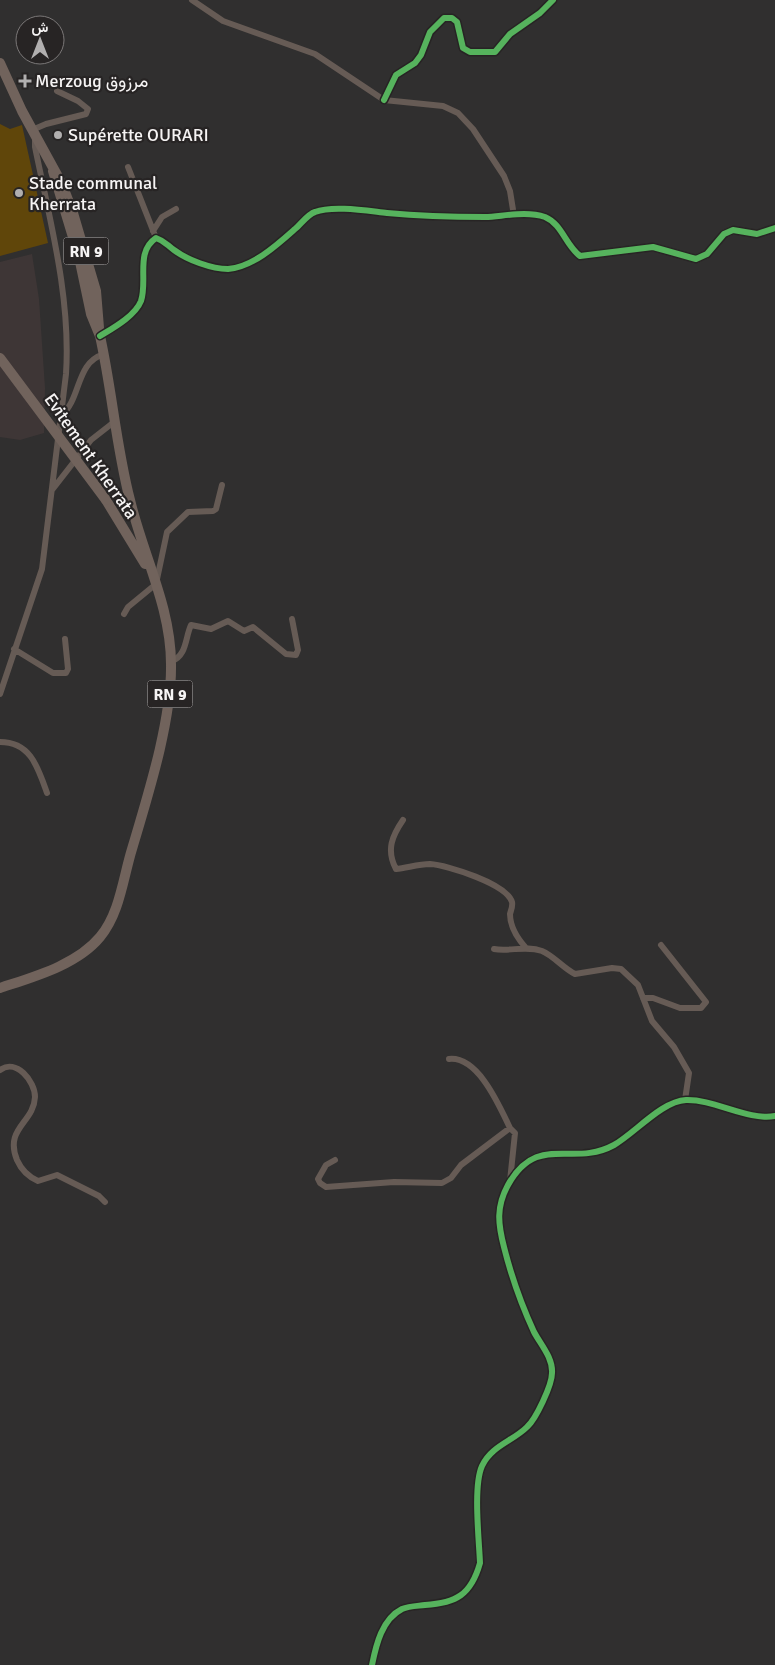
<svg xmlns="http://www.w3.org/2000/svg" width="775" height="1665" viewBox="0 0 775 1665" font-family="Signika,Vazirmatn,sans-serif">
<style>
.built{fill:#3e3636}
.green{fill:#60460a}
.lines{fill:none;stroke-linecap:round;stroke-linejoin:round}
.minor{stroke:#665b55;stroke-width:6}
.tertiary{stroke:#665b55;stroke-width:8}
.primary{stroke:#71635c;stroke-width:10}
.primary-bridge{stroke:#71635c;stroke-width:10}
.cycleway-casing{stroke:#272424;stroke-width:9}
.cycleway{stroke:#56b35d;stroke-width:6}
.poi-dot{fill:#b1afaf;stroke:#272424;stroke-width:2}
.labels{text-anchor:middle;stroke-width:4.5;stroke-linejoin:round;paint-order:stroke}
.shield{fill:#272424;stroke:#b8b6b6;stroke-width:1}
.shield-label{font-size:16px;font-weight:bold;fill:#f6f4f4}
.poi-label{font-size:18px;fill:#f6f4f4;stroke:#272424;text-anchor:start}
.street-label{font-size:18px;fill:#f6f4f4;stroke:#272424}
</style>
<rect width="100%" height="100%" fill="#302f2f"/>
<path class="built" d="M32 254 39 299 45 388 44 433 20 440 0 437V262Z"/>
<path class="green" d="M0 124 10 129 22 125 48 243 0 256Z"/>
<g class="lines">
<path class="minor" d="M192 0 223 21 315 54 384 100 443 106 458 113 473 129 504 176 510 191 514 216
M384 100 396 75 415 63 421 55 430 32 444 18H452L457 22 463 48 470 52H495L510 34 540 13 553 0
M32 130 46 124 86 114 88 109 78 101 57 91
M128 167 156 238
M153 231 162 217 176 209
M61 416C82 398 75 363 104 354
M52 490 91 440 114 422
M124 614 128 607 156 584 167 532 188 512 213 511 216 509 222 485
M14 649 53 673H66L68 669 65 639
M172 661C187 655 185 638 191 625L211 629 228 621 244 631 253 627 286 654 296 655 298 650 292 619
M0 694 42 569 66 374C71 298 50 221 35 147V137
M0 742C31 742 38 768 47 793
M403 820C392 836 386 850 396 869 407 868 418 864 430 864 447 865 507 884 512 902 513 906 511 910 510 914 510 927 517 938 526 948
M494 949C510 952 526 945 542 951 554 956 563 968 575 974L612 968 621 969 638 985 652 1021 674 1047 689 1073 685 1100
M643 998H653L680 1008H701L706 1002 661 945
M449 1059C478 1056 499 1105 510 1128
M0 1070C16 1058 35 1081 35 1097 34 1123 4 1128 17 1160 21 1169 29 1177 38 1181L57 1175 99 1196 105 1202
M335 1160 326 1165 318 1179 320 1183 326 1187 394 1182 442 1183 451 1178 461 1165 510 1128 515 1133 510 1181"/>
<path class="tertiary" d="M100 336C113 328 135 316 141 301 148 280 135 252 156 238 165 241 167 245 174 250 187 260 212 269 228 269 253 267 277 245 295 229 301 224 308 214 315 212 333 205 368 211 387 213 419 216 453 217 485 217 505 216 527 211 545 217 562 224 566 246 580 256L653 247 696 259 707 254 724 234 733 230 757 234 775 228
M372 1665C376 1645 382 1619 402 1609 409 1606 417 1606 425 1605 456 1603 471 1595 480 1563 479 1539 473 1486 482 1466 491 1446 513 1441 527 1427 536 1419 552 1385 552 1373 553 1358 541 1345 534 1332 522 1306 511 1275 504 1247 498 1224 496 1207 508 1185 538 1132 572 1168 614 1145 635 1133 662 1101 686 1100 714 1099 748 1121 775 1116"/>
<path class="primary" d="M0 63 22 111 62 184 73 213 96 291 99 328
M106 500 145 564
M0 988C33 977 77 965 100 937 120 913 123 878 132 849 148 795 172 720 171 664 171 607 143 555 130 500 116 446 112 390 100 336L91 314 79 257 53 171"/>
<path class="primary-bridge" d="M0 358 106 500"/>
<defs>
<path id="cycleway" d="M384 100 396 75 415 63 421 55 430 32 444 18H452L457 22 463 48 470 52H495L510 34 540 13 553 0
M100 336C113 328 135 316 141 301 148 280 135 252 156 238 165 241 167 245 174 250 187 260 212 269 228 269 253 267 277 245 295 229 301 224 308 214 315 212 333 205 368 211 387 213 419 216 453 217 485 217 505 216 527 211 545 217 562 224 566 246 580 256L653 247 696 259 707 254 724 234 733 230 757 234 775 228
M372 1665C376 1645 382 1619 402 1609 409 1606 417 1606 425 1605 456 1603 471 1595 480 1563 479 1539 473 1486 482 1466 491 1446 513 1441 527 1427 536 1419 552 1385 552 1373 553 1358 541 1345 534 1332 522 1306 511 1275 504 1247 498 1224 496 1207 508 1185 538 1132 572 1168 614 1145 635 1133 662 1101 686 1100 714 1099 748 1121 775 1116"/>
</defs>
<use href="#cycleway" class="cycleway-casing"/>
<use href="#cycleway" class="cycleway"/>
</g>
<g class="poi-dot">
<path d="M22.5 73.5h5v5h5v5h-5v5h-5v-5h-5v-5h5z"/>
<circle cx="58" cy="135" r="5"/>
<circle cx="19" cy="193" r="5"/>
</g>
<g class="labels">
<g class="shield">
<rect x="63.5" y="237.5" width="45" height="27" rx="4"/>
<rect x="147.5" y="680.5" width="45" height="27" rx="4"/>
</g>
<g class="shield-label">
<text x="86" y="257">RN 9</text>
<text x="170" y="700">RN 9</text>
</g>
<g class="poi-label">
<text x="35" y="87">Merzoug مرزوق</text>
<text x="68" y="141">Supérette OURARI</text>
<text x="29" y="189">Stade communal<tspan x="29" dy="21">Kherrata</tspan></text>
</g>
<g class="street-label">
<text transform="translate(91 456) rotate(55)" y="6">Evitement Kherrata</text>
</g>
</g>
<g transform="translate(40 40)"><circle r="24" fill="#272424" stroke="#7a7777"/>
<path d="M0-4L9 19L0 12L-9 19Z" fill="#b1afaf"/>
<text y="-8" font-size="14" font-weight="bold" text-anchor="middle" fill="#f6f4f4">ش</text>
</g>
</svg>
